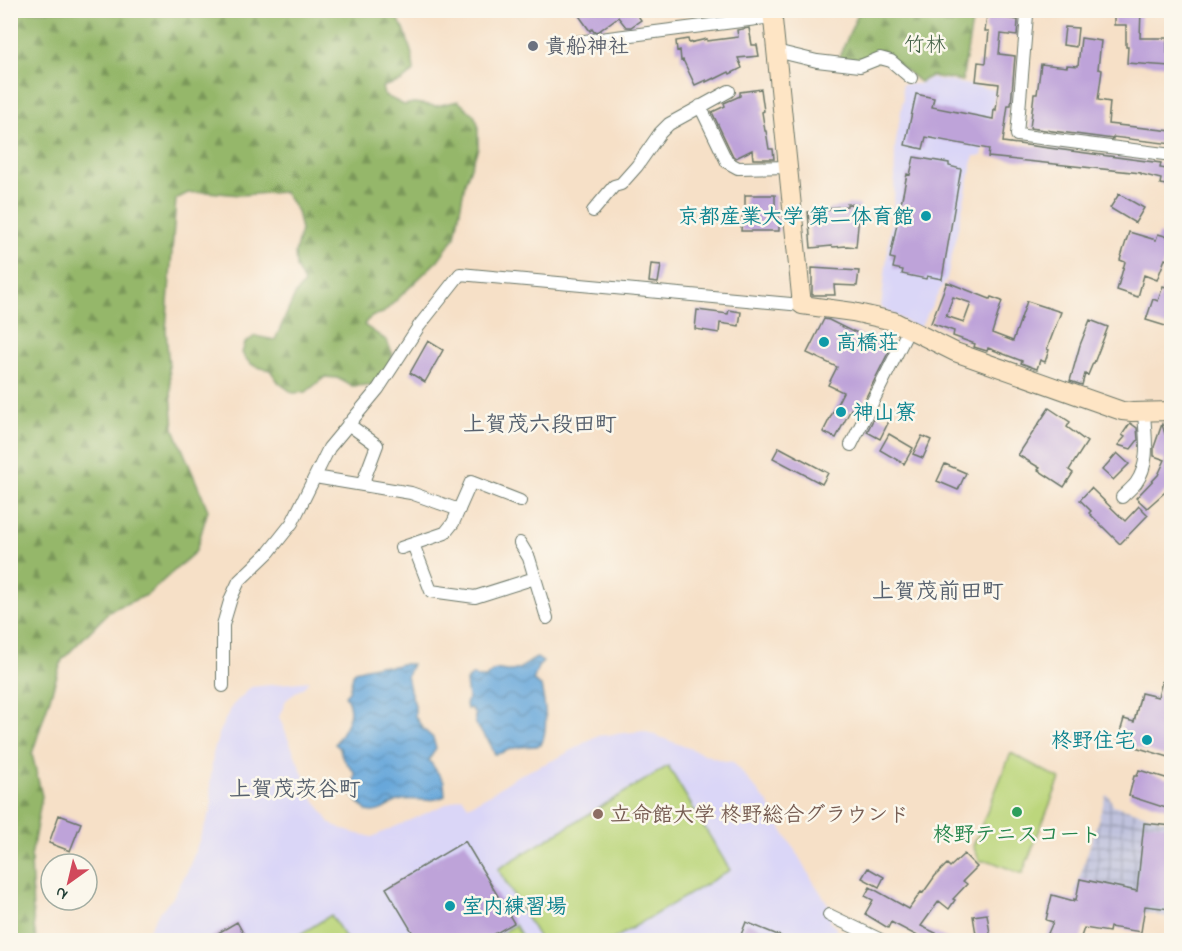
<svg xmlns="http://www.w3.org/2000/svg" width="1182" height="951" viewBox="0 0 1182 951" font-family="'Indie Flower','Klee One',sans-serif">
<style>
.built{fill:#dad6f7}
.industrial{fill:url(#industrial-grid)}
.forest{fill:url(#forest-firs);stroke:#5a7a50;stroke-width:1.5}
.park{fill:#bcd67b;stroke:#6e8a58;stroke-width:1.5}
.water{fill:url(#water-waves);stroke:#447287;stroke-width:1.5}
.building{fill:#bea3d9;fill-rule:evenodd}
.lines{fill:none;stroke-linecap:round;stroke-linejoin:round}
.street-casing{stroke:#6a7667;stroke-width:14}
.secondary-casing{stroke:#6a7667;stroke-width:20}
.street{stroke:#fff;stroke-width:12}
.secondary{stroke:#fee5c5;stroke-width:18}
.worship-dot{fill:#6b7280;stroke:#fbf7ec;stroke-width:2}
.culture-dot{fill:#0f9aa8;stroke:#fbf7ec;stroke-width:2}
.leisure-dot{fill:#2e9e5b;stroke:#fbf7ec;stroke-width:2}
.education-dot{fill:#8d6e63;stroke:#fbf7ec;stroke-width:2}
.labels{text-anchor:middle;stroke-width:5;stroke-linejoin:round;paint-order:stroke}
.park-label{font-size:21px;fill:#3e5c42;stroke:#fbf7ec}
.worship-label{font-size:21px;font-weight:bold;fill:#5b616d;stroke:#fbf7ec;text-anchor:start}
.culture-label{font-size:21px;font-weight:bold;fill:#0d838f;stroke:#fbf7ec;text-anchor:start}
.education-label{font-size:21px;font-weight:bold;fill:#785e54;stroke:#fbf7ec;text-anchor:start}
.leisure-label{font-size:21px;font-weight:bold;fill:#27864d;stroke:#fbf7ec}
.neighbourhood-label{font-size:22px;font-weight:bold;fill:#57616e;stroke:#fbf7ec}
</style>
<defs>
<pattern id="industrial-grid" width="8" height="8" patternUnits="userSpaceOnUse" patternTransform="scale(1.5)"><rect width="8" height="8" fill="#c0c2dd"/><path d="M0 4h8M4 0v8" fill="none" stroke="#9b9fb4"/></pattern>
<pattern id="forest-firs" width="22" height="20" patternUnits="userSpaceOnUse" patternTransform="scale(1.5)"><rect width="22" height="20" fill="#95b76b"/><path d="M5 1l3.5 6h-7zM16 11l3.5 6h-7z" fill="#799659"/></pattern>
<pattern id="water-waves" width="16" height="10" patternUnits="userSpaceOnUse" patternTransform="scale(1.5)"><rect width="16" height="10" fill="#68a7da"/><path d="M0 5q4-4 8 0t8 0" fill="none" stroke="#5589b2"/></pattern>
</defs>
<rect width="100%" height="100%" fill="#fbf7ec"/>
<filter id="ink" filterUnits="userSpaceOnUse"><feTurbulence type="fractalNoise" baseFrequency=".0167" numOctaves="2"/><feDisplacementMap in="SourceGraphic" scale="12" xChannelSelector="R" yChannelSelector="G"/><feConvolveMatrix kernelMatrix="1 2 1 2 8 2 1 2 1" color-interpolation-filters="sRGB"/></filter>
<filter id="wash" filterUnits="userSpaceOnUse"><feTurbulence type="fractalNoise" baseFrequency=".008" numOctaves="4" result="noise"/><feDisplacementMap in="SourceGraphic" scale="24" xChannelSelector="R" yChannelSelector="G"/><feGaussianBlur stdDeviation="1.35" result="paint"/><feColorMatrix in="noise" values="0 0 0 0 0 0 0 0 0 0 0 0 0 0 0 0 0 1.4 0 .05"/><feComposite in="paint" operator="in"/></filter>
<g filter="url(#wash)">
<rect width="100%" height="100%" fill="#f6e0c7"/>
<path class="built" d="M931 78 996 90 982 156H974L947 278 919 329 881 307 894 198 895 147 903 99 902 84H919Z
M309 681 305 686 286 700 279 717 313 798 331 824 350 832 372 837 462 797 468 806 489 795 517 776 558 758 596 736 644 731 720 760 733 762 768 803 782 830 796 852 811 878 832 910 830 921 836 928V940H143L159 912 172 899 188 870 212 806 210 786 213 754 220 730 232 706 251 687Z"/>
<path class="industrial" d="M1106 795 1109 796 1113 805 1171 822V916L1166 917 1100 902V898L1075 892Z"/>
<path class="forest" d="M892 10 974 11 962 81 931 76 920 82 891 59 859 64 837 62 857 16 861 11H877L891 14Z
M10 11H393L405 31 412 55 414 71 402 81 382 87 384 95 404 105 414 103 436 106 458 101 474 115 478 124V148L465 183 455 237 438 260 383 313C375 315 368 317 364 325L386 340 393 354 387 370 379 382 370 385 352 386 337 378 325 377 306 392 293 393 279 383 270 370C255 367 250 366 242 353L245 343 255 336 275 340 295 295 304 283 296 267 295 253 301 230 297 211 284 192 240 195 208 192 188 193 176 199 166 330 174 429 208 510 196 551 147 595 111 610 62 660 32 754 42 796 31 857 33 917 36 940H10Z"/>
<path class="park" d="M1011 753 1060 779 1022 874 990 861H980L973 846Z
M668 766 730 870 612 940H540L498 869Z
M331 915 347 940H291Z
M515 925 524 940H491Z"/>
<path class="water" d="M537 658 543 662 538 667 533 681 541 686C545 705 549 727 541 745 532 747 524 746 515 748 507 749 503 754 495 754 492 749 491 744 488 740 481 732 473 725 475 714L471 708 467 709 466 703 468 698 466 681 473 675 478 678H486C499 662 502 675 516 670 524 667 530 661 537 658Z
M401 664H412L407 676 410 690 415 705V716L423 729 433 738 436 748 429 760 444 782 445 796C427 805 415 796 398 801 388 805 379 815 367 811 364 810 352 794 348 790L354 783 355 773 342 757 340 748 335 744C344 728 357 714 345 695L349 691 354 671 379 665 390 667Z"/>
<g id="blocks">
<path class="building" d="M575 10H634L641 20 631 27H626L618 17 599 31 594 32 592 29 590 31Z
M1114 10H1141L1140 38H1167V53H1171L1170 66 1127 63 1128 47H1126V25H1114Z
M987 15 1018 20 1017 36 1001 34 999 54 1015 56 1011 105H1008L1003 142 1161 163 1160 168 1172 170V186L1160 184 1161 179 1141 174V173L988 157 989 149 926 137 923 149 905 145 916 94 934 98 932 107 993 119 994 109 996 110 999 84 976 81 978 62 986 63 989 31H985Z
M1065 27 1078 28 1076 47 1063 45Z
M749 28 752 45H757L759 56 738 58 742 68 730 74 729 72 715 79 714 78 706 82V80L695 85 683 60 681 61 680 50 677 51 676 41 688 39 689 43 707 39V41L738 37 737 30Z
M1081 38 1101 41 1098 69 1102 70 1098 100 1110 102 1108 124 1172 131V144L1113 137V139L1030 128 1034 94H1037L1041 64 1067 67V65L1078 66Z
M761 89 764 111 762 112 765 131H766L769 149H773L774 159H753L752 150 736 158 733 156 712 112 725 106 724 103 740 96V92Z
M914 157 949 163V166L961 169 942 279 927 276 926 279 902 274 903 270 893 268 895 259 890 258 907 174 910 175Z
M1119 194 1144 208 1135 223 1110 208Z
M745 195H775V217H779V231H741L742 217H745Z
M847 204 860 205 856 247 847 246 833 247 832 246 811 248 808 212 829 210V208L847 206Z
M1129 232 1156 240 1158 234 1172 238V262L1165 259 1157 280 1144 275 1138 297 1117 290 1125 262 1120 260Z
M651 264 661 265 658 283 649 282Z
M812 268 859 271 857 286 834 285 835 295H812Z
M947 282 990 299 991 297 1002 301 992 333 1013 341 1027 301 1061 312 1047 349 1049 350 1045 362 1040 360 1037 369 1021 363 1022 361 988 348 987 351 974 347 975 344 953 336 954 331 931 323ZM953 297 971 303 964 322 946 316Z
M1163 286 1172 289V328L1146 320 1153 299 1158 301Z
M697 310 728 314 729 310 741 312 739 326 720 323 719 333 695 329Z
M824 319 829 320 853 332V331L871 339 872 335 892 345 858 413 851 409 836 438 823 432 843 392 828 385 837 367 807 353Z
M1090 320 1108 327 1094 363H1093L1088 375 1085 374 1082 385 1070 381 1080 345Z
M428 341 443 350 425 382 410 373Z
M1049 408 1070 422 1067 427 1087 442 1069 470 1073 473 1064 487 1038 470 1040 468 1018 455Z
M876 414 889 421 880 439 867 432Z
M1130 423 1137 428 1138 440 1131 449 1118 445 1125 437 1122 435Z
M1162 424 1165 434 1172 432V486L1147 508 1136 498 1158 475 1165 460 1154 456V447Z
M889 434 913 448 904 464 880 450Z
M922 436 931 440 923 458 913 454Z
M779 447 828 473 822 484 773 458Z
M1117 453 1129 464 1113 480 1102 470Z
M945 464 966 473 958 490 937 481Z
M1091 488 1125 521 1139 506 1148 515 1120 544 1089 513 1091 511 1080 500Z
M1162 681 1172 683V758L1125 744 1126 741 1118 739 1124 719 1134 722 1141 693 1158 697Z
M1139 770 1169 779 1167 785 1172 786V810L1129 796 1134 776H1137Z
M59 815 81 823 70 851 49 843Z
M1144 823 1172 826V891L1170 909 1145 906 1141 932 1110 927 1109 932 1084 928 1080 940H1045L1053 922 1046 920 1052 895 1074 901V899L1076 900 1080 879 1137 891Z
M465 841 514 923 484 940H417L386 888Z
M964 854 977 867 963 881 967 884 953 899 955 900 949 909 939 901 921 926 950 940H925L891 922 888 928 865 914 873 900 865 896 870 887 909 909 921 892 923 893 935 876 947 864 950 867Z
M868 868 884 877 879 887 862 878Z
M987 914 991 940H977L973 916Z
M237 922 247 940H206Z
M746 922 790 940H739Z"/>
</g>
</g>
<g filter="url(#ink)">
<use href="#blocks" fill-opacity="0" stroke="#6a7667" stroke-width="1.5"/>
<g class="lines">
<defs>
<path id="street" d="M1027 15 1017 135 1172 155
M577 42 773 17
M776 51 817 61 860 66 880 58 891 61 911 78
M700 106 727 162 738 168 789 167
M593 211 614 186 621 184 637 166 660 133 669 124 729 91
M348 424 377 445 362 485
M851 445 909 329
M315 477 411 493 459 510
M1122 497C1127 492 1132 488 1136 483 1151 462 1145 436 1144 412
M520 543 529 558 547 618
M413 544 431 591 475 597 535 578
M401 548 445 533 453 523 471 482 520 501
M223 686V625L231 598 239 581 269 552 292 523 329 448 378 389 419 326 460 274 802 305
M829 915 881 940"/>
<path id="secondary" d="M772 10 802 305 853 312 893 321 955 352 1122 411 1132 412 1172 411"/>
</defs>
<use href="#street" class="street-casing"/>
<use href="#secondary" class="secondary-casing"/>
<use href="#street" class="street"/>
<use href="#secondary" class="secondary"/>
</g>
</g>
<circle class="worship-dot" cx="533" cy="46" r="6"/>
<g class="culture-dot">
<circle cx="926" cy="216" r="6"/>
<circle cx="824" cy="342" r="6"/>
<circle cx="841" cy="412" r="6"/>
<circle cx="1147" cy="740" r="6"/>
<circle cx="450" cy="906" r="6"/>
</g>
<circle class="leisure-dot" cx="1017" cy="812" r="6"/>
<circle class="education-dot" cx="598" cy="814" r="6"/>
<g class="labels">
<g class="park-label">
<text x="925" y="51">竹林</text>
</g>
<g class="worship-label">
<text x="545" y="53">貴船神社</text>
</g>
<g class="culture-label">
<text x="914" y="223" text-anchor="end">京都産業大学 第二体育館</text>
<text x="836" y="349">高橋荘</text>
<text x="853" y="419">神山寮</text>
<text x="1135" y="747" text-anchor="end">柊野住宅</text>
<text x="462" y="913">室内練習場</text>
</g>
<g class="education-label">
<text x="610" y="821">立命館大学 柊野総合グラウンド</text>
</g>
<g class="leisure-label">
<text x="1017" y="841">柊野テニスコート</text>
</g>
<g class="neighbourhood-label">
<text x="540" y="431">上賀茂六段田町</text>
<text x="938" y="598">上賀茂前田町</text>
<text x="295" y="796">上賀茂茨谷町</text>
</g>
</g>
<rect width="1182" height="951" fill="none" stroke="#fbf7ec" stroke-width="36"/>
<g transform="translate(69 882) rotate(214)"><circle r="28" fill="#fbf7ec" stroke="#a3ada2" stroke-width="1.5"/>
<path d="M0-4.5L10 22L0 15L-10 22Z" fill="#d1495b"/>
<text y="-9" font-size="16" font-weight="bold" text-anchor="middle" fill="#1f3d34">N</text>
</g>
</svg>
